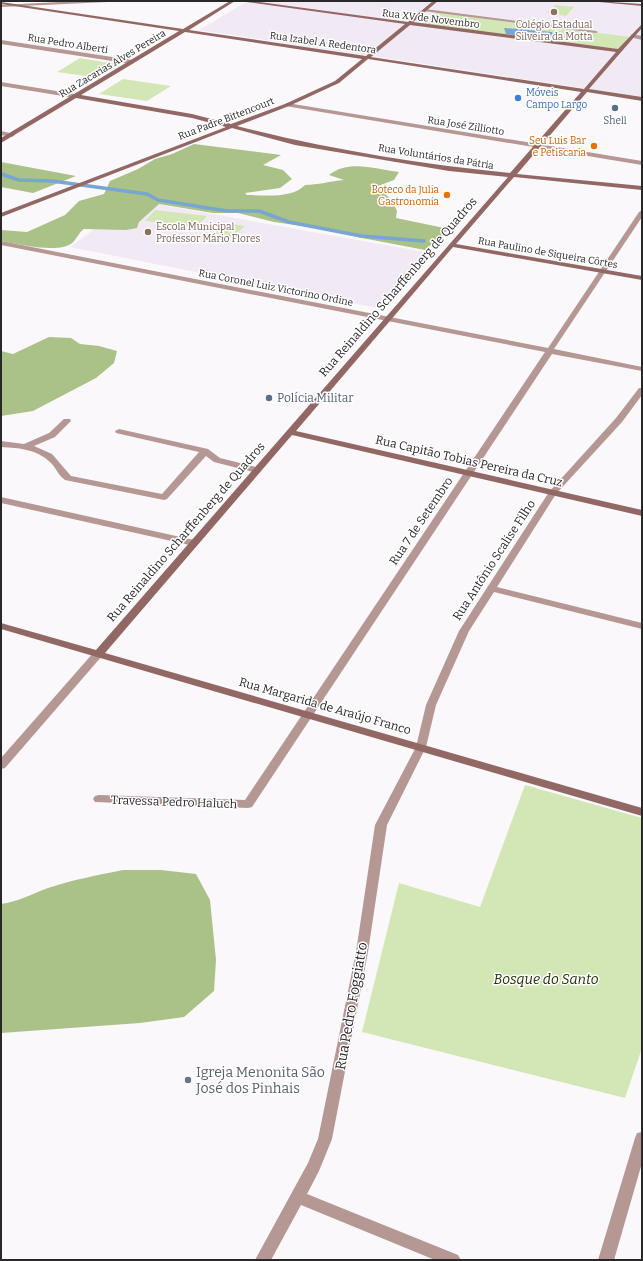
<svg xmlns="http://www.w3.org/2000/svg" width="643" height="1261" viewBox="0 0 643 1261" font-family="Bitter,serif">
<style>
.built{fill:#f1eaf4}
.green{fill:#d3e7b6}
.forest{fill:#aac188}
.water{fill:#78a6d1}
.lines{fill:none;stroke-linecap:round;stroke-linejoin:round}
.stream{stroke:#78a6d1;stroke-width:3.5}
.street{fill:#b59794;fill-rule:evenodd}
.secondary{fill:#926865;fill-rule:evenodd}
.education-dot{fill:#8d6e63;stroke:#fff;stroke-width:1.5}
.shop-dot{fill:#3f7fe0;stroke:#fff;stroke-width:1.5}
.service-dot{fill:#5c6f8a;stroke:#fff;stroke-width:1.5}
.food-dot{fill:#e8710a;stroke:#fff;stroke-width:1.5}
.worship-dot{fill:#6b7280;stroke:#fff;stroke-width:1.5}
.labels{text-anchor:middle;stroke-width:3;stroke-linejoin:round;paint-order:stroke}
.far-street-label{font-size:10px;fill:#292829;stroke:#fff}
.far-education-label{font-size:10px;fill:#785e54;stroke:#fff}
.far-shop-label{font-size:10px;fill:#366cbe;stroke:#fff;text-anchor:start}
.far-service-label{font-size:10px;fill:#4e5e75;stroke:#fff}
.far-food-label{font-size:10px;fill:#c56008;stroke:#fff;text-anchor:end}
.street-label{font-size:12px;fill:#292829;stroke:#fff}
.service-label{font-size:12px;fill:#4e5e75;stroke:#fff;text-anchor:start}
.near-park-label{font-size:14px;font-style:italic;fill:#243207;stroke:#fff}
.near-street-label{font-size:14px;fill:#292829;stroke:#fff}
.near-worship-label{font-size:14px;fill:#5b616d;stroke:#fff;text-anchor:start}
</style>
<rect width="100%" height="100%" fill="#faf8fb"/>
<path class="built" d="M248 1H618L642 3V97L199 30Z
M134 200 425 252 377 308 70 247Z"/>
<path class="green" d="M555 5 574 7 566 16 547 13Z
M437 12 630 37 618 50 421 25Z
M80 58 115 64 92 77 57 72Z
M123 79 171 86 147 101 99 94Z
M155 210 207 216 197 227 145 221Z
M226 223 245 226 228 241 209 238Z
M525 785 642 818V1048L625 1098 362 1032 399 883 480 907Z"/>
<path class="forest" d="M194 144 281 155 263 165 283 170 292 179 280 188 245 193 247 195C264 195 292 199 305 185 318 185 330 181 344 180L329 175C348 159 376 169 399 172L394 180 378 186 385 190 384 193 392 200 397 211 396 218 449 229 425 250 362 238 330 230 274 222 238 213H213L159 204 139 222 137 228 126 230 84 229C78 233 77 239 72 243 59 254 17 244 1 241V230L27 232 65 215 79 201 104 194 110 181 138 169 155 159 172 154Z
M1 162 76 176 33 193 1 187Z
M49 337 71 338 80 344 99 346 117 351 114 363 96 378 33 411 1 416V351L13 354Z
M123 870H161L196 874 210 900 216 960 214 991 184 1017 140 1023 1 1033V904C17 902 32 894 48 888 72 880 98 875 123 870Z"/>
<path class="water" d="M504 28 552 32 555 37H550L546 33 530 37 506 34Z"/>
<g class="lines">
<path class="stream" d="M1 174 19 180 52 181 147 194 158 200 227 211H259L289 222 361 236 424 241"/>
<path class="street" d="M78 1H110L108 2 1 7V5Z
M425 9 596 31 598 32 596 33 423 11Z
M632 34 642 36V40L630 37Z
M1 40 132 60 135 62 132 64 1 44Z
M1 82 75 94 78 96 75 98 1 86Z
M287 103 642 161V165L285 106 284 105Z
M1 131 14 134 15 135 12 137 1 135Z
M642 210V217L554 349 642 367V371L552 354 252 807 248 808 95 802 93 799 95 796 99 795 245 800 545 352 1 245V241L548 348 639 212Z
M639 388H642V395L622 422 556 494 497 587 642 623V629L494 592 469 631 436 705 426 747 387 825 368 952 332 1139 319 1171 307 1194 458 1255 461 1260H435L301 1205 271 1260H255L308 1163 318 1139 356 952 375 825 416 747 426 705 459 631 549 492 616 418Z
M64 419H70L71 421 55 437 34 446 52 454 71 476 162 494 199 452 116 433 115 431 119 429 208 449 220 458 260 468 261 470 257 473 214 462 206 456 167 499 164 500 65 480C58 475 56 468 51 463 37 449 19 448 1 447V441L24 444 49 433Z
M1 497 194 540 199 543 194 546 1 503Z
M98 651 103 654 102 656 5 768 1 769V758L94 652Z
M642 1132V1163L614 1260H598L635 1138 637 1133Z"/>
<path class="secondary" d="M230 1H235L189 30 366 56 405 24 239 1H252L408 22 433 1H438L413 22 618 49 642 24V28L589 89 642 97V101L587 92 517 174 642 186V190L514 177 456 244 642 276V280L453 247 296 431 642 510V516L292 435 105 653 642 808V816L1 629V623L96 650 508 177 449 171 295 145 232 128 1 217V213L226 127 192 118 76 98 1 143V138L179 31 1 4V2L183 29ZM410 25 616 52 584 89 371 57ZM185 32 362 59 335 81 285 104 231 124 192 114 81 95ZM368 59 581 92 510 173C419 164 327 149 237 126L289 106 339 83Z
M597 1 642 4V6L599 2Z"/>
</g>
<g class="education-dot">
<circle cx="554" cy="12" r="4"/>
<circle cx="148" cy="232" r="4"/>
</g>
<circle class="shop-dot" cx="518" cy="98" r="4"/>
<g class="service-dot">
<circle cx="615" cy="108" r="4"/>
<circle cx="269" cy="398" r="4"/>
</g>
<g class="food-dot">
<circle cx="594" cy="146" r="4"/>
<circle cx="447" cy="195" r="4"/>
</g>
<circle class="worship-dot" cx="188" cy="1080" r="4"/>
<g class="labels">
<g class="far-street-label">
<text transform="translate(431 18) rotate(7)" y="4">Rua XV de Novembro</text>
<text transform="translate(323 42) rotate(8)" y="4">Rua Izabel A Redentora</text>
<text transform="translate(68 43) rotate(9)" y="4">Rua Pedro Alberti</text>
<text transform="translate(112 63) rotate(-31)" y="4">Rua Zacarias Alves Pereira</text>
<text transform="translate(226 118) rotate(-21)" y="4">Rua Padre Bittencourt</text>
<text transform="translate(466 125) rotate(9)" y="4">Rua José Zilliotto</text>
<text transform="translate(436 156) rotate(9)" y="4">Rua Voluntários da Pátria</text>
<text transform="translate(548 252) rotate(10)" y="4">Rua Paulino de Siqueira Côrtes</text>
<text transform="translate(276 287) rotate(11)" y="4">Rua Coronel Luiz Victorino Ordine</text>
</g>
<g class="far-education-label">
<text x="554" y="28">Colégio Estadual<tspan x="554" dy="12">Silveira da Motta</tspan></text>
<text x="156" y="230" text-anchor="start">Escola Municipal<tspan x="156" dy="12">Professor Mário Flores</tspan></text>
</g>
<g class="far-shop-label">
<text x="526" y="96">Móveis<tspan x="526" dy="12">Campo Largo</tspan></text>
</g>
<g class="far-service-label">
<text x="615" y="124">Shell</text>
</g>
<g class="far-food-label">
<text x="586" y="144">Seu Luis Bar<tspan x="586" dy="12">e Petiscaria</tspan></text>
<text x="439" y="193">Boteco da Julia<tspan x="439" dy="12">Gastronomia</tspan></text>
</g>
<g class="street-label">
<text transform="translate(398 287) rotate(-49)" y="4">Rua Reinaldino Scharffenberg de Quadros</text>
<text transform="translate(469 461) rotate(13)" y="4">Rua Capitão Tobias Pereira da Cruz</text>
<text transform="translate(421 521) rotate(-56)" y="4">Rua 7 de Setembro</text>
<text transform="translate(186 532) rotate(-49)" y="4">Rua Reinaldino Scharffenberg de Quadros</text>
<text transform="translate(494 560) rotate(-57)" y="4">Rua Antônio Scalise Filho</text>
<text transform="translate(325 706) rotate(16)" y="4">Rua Margarida de Araújo Franco</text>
<text transform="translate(174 802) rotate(2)" y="4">Travessa Pedro Haluch</text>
</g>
<g class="service-label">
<text x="277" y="402">Polícia Militar</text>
</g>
<g class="near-park-label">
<text x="546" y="984">Bosque do Santo</text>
</g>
<g class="near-street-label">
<text transform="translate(351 1006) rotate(-80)" y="5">Rua Pedro Foggiatto</text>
</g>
<g class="near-worship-label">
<text x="196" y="1077">Igreja Menonita São<tspan x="196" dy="16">José dos Pinhais</tspan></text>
</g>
</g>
<rect width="643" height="1261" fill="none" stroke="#292829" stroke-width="4"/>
</svg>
